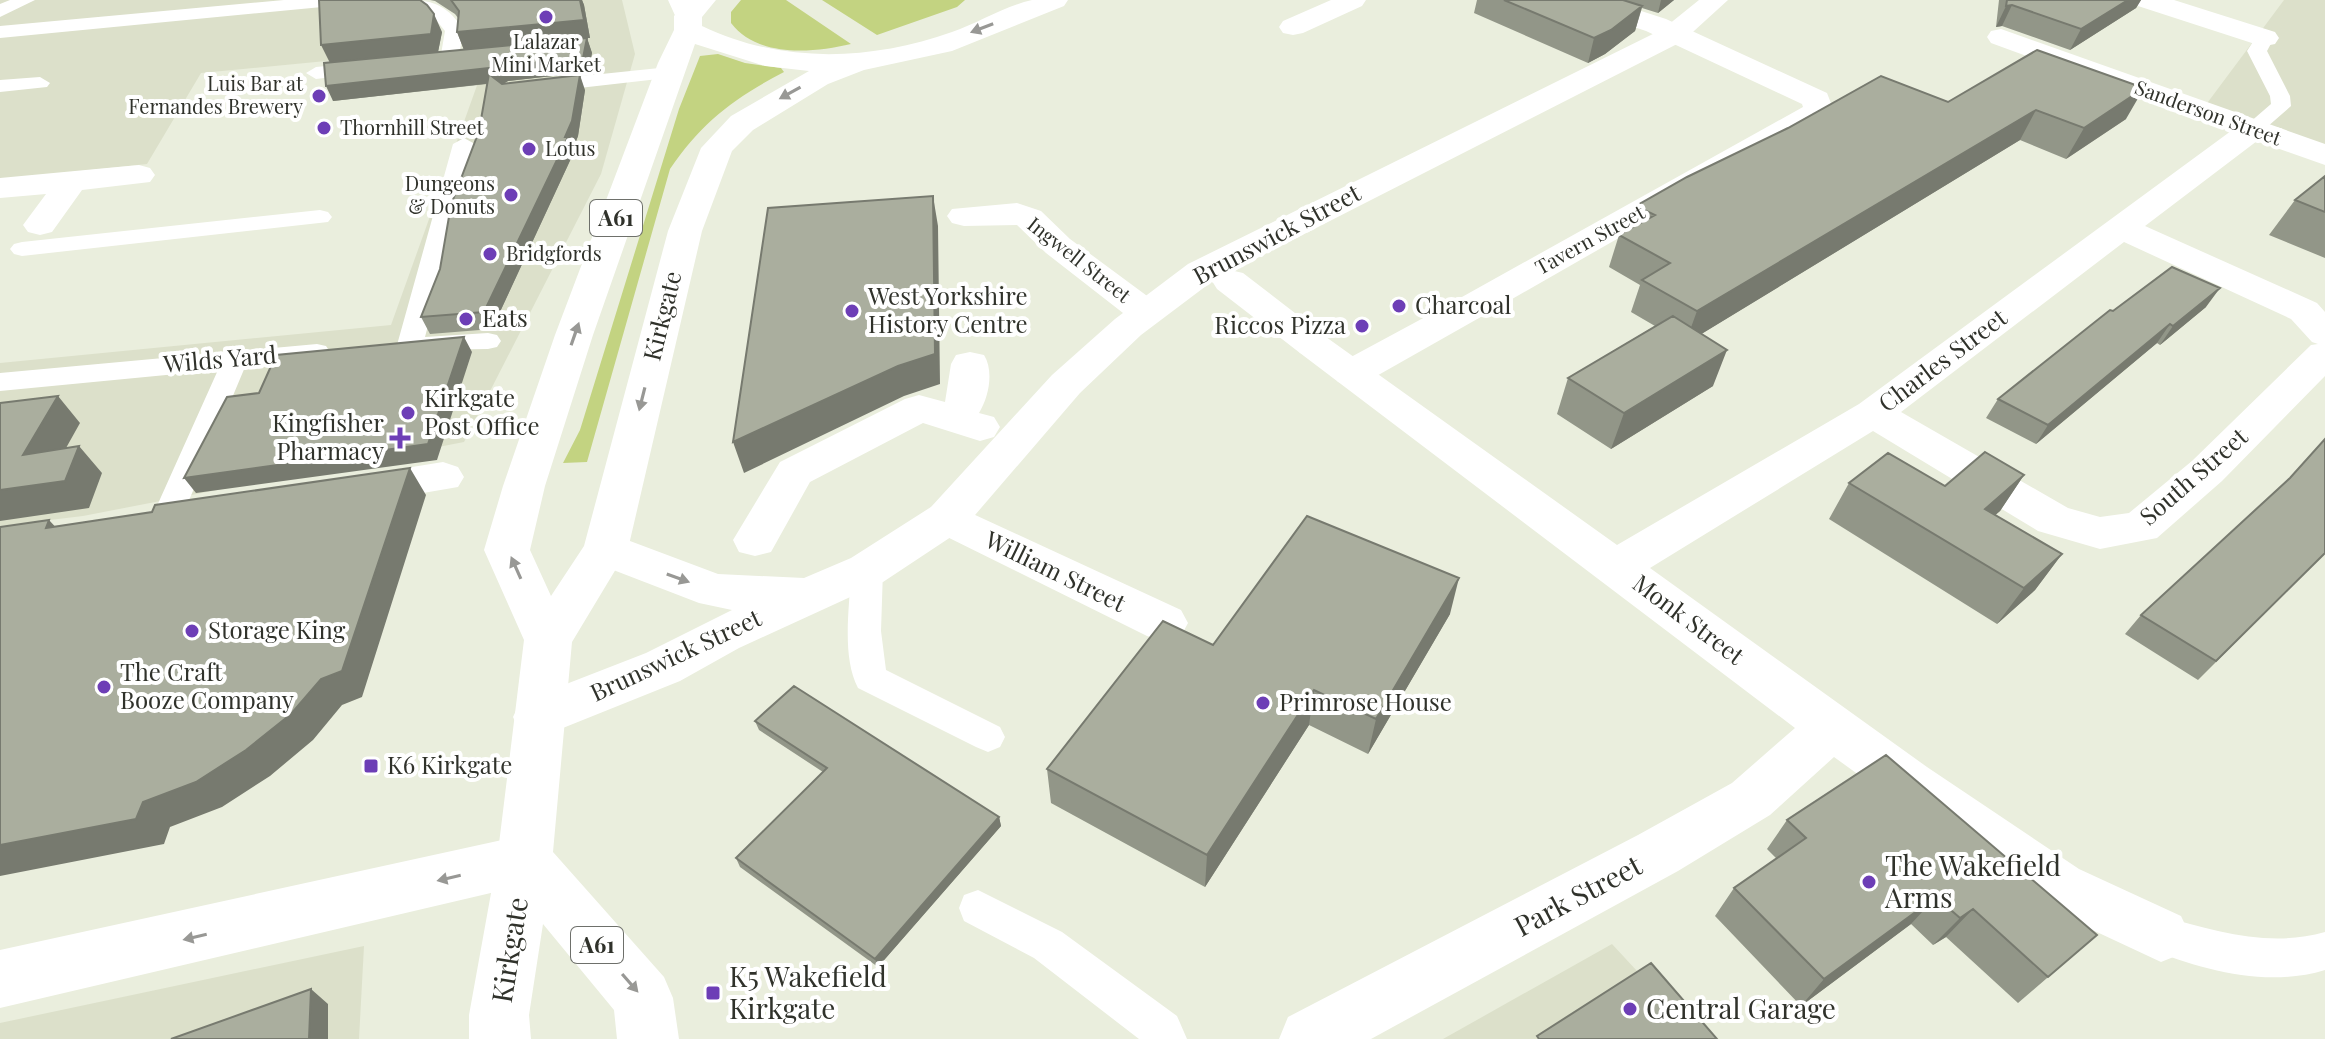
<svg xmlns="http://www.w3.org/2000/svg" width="2325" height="1039" viewBox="0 0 2325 1039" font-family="'Playfair Display',serif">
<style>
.built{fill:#dce0ca}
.green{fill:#c3d381}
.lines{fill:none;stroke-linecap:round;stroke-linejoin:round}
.service{fill:#fff;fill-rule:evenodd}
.pedestrian{fill:#fff;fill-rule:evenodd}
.minor{fill:#fff;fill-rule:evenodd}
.tertiary{fill:#fff;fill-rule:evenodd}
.trunk{fill:#fff;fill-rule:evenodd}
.wall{fill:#929688}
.shaded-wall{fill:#777a6f}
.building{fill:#aaae9e;stroke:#777a6f;stroke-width:2}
.oneway{fill:#989895}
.poi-dot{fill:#6d3eb6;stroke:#fff;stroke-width:3}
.labels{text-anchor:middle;stroke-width:8;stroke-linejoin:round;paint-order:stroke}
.far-poi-label{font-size:20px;fill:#30322b;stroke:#fff;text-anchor:start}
.far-street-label{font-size:20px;fill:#30322b;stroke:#fff}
.shield{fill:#fff;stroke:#6e706b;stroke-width:2}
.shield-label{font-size:22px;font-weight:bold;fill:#30322b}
.street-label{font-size:24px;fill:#30322b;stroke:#fff}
.poi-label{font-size:24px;fill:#30322b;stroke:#fff;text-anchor:start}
.near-poi-label{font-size:28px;fill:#30322b;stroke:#fff;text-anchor:start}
.near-street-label{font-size:28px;fill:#30322b;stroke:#fff}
</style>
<rect width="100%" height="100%" fill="#eaeedd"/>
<path class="built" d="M0 0H390L357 58 201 73 147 164 15 178 0 195Z
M439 0H622L635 54 601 174 464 442 83 516 0 526V363L391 325 489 52 462 54 467 21Z
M2284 0H2325V146L2205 106Z
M1612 944 1700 1039H1443Z
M364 946 359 1039H0V1023Z"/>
<path class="green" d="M741 0H786L851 44C812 53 758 58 731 23V12Z
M822 0H965L957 7 877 35Z
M718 54 745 63 781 68 784 72C734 98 702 122 670 169L587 462 563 463 580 430 679 109 700 56Z"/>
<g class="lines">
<path class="service" d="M10 0H35L0 17V4Z
M284 0H352L343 5 0 38V26Z
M408 0C436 0 448 7 464 30L457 64H443L440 60 445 31 436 20Z
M2265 32 2274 38 2267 51 2290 96 2291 106 2259 134 2252 136 2241 130 2271 104 2270 96 2247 51 2258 34Z
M366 62 376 68 373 72 316 79 306 73 316 67Z
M669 67 679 73 676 77 544 92 534 86 544 80Z
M40 77 50 83 47 87 0 92V80Z
M464 138 475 144 425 337 488 333 497 335 501 341 497 347 488 349 420 350 410 353 401 351 397 345 453 144Z
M320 210 328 212 332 217 328 222 22 256 14 254 10 249 14 244 22 242Z
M317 344 326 346 330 352 326 358 245 367 182 517 178 525 167 528 156 525 152 517 218 370 0 391V373Z
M867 558 878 562 883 570 881 631 886 670 1000 727 1005 737 1000 747 988 752 976 747 858 688C841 655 850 606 851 570L856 562Z
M978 890 1062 932 1177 1016 1187 1039H1139L1034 958 964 921 959 908 964 895Z
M2161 916C2215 931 2270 948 2325 932V970C2267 988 2202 970 2147 948L2141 935 2147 922Z"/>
<path class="pedestrian" d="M1230 270 1243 273 1326 337 1332 345 1326 353 1313 357 1300 353 1217 289 1212 281 1217 273Z
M1466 299 1479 302 1484 310 1479 318 1366 382 1352 385 1338 382 1332 373 1338 364 1453 302Z
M970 352 984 355C994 371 989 397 979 413L994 417 1000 427 994 437 980 441 923 423 810 482 771 552 755 556 739 552 733 540 780 462 905 399 919 395 945 402 951 364 956 355Z"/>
<path class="minor" d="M1331 0H1366L1362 6 1303 33 1293 35 1283 33 1279 27 1283 21Z
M1567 0H1607L1666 19 1827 93 1834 111 1830 117 1479 318 1466 321 1453 318 1448 310 1453 302 1803 107 1802 104 1646 31 1571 6Z
M2134 0H2174L2275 32 2279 38 2275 44 2265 46 2255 44 2138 6Z
M2001 29 2325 144V165L2257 141 2145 226 2317 303 2325 312V376L2222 481 2157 538 2100 549 2038 531 1873 431 1650 568 1927 767 2079 869 2181 916 2190 935 2181 954 2161 962 2039 905 1834 757 1770 815 1678 871 1371 1039H1279L1288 1017 1638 835 1732 783 1795 728 1300 353 1294 345 1300 337 1313 333 1326 337 1617 545 1859 404 2231 131 1991 43 1987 37 1991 31ZM2124 242 2291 319 2312 342 2318 344 2311 345 2192 461 2129 513 2100 517 2068 508 1901 412Z
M139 165 150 168 155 175 150 182 82 190 52 232 40 235 28 232 23 225 46 194 0 198V178Z
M1017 203 1041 211 1070 239 1158 304 1164 312 1158 320 1145 323 1132 320 1046 253 1017 225 964 226 952 223 947 216 952 209Z
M443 462 458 467 464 477 458 487 359 504 344 500 338 489 344 478Z
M947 502 1181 610 1188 623 1181 636 1164 641 1147 636 931 529 925 518 931 507Z
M525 835 545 842 553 860 545 878 525 885 0 1008V950Z"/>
<path class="tertiary" d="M668 0H694L702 16 698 22H678Z
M1699 0H1728L1683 41 1214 280 1141 335 1080 393 963 529 883 582 739 648 680 681 538 738 520 732 513 717 520 702 646 653 732 610 699 603 590 561 584 549 590 537 606 532 718 574 804 578 851 558 931 507 1052 375 1115 319 1188 264 1663 29Z"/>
<path class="trunk" d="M688 0H716L702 17V26C781 64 870 61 952 32 978 23 1005 6 1032 0 1043 0 1057 0 1068 0L1064 6 952 51 864 70 828 84 753 130 732 151 702 231 628 549 572 642 553 852 664 977 673 998 679 1039H617L614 1010 543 924 529 1015 531 1039H469V1015L497 860 524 640 484 550 503 486 555 335 658 63 674 30V16ZM695 44 765 66 809 71 731 116 701 148 668 231 584 546 551 596 530 550 545 486 593 335Z"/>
</g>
<path class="wall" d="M430 0H582L584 5 590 38H587L592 53 588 72 508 81 503 84 585 90 578 136 573 149 574 152 492 329 430 334 421 317 440 269 479 131 487 84 333 101 330 63 442 32 438 52 464 50 457 32 458 18 455 14 435 1Z
M1477 0H1674L1658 13 1642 8 1635 31 1605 54 1588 63 1474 13Z
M1999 0H2141L2136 8 2070 50 2002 26 1996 27Z
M1948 102 2126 119 2066 159 2020 140 1701 334 1713 386 1611 449 1557 414 1568 378 1655 326 1631 312 1640 285 1609 267 1619 235 1629 229 1636 206Z
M2325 176V258L2269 235 2295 200Z
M2206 307 2160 345 2157 343 2036 444 1986 418 1998 399 2113 311Z
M2024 475 2000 511 1995 515 2062 554 2035 590 1997 624 1829 519 1849 483 1945 486Z
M2290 478 2325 553 2198 680 2125 634 2141 615Z
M1450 614 1368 754 1309 725 1205 887 1051 803 1047 769 1213 645Z
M755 721 999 817 1001 826 878 967 740 867 736 858 823 772 759 730Z
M1787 820 2097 935 2018 1003 1946 937 1933 945 1911 924 1801 1006 1715 916 1734 888 1777 859 1767 849Z"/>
<path class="shaded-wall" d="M580 0H582L584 5 590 38H587L592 53 588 72 508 81 495 89 493 83 333 101 326 86 502 66 464 50 457 32Z
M1661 0H1674L1658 13Z
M2128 0H2141L2136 8 2070 50 2081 29Z
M2012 5 2002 26 1996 27 2006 6Z
M1642 6 1635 31 1605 54 1588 63 1594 38Z
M434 14 442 32 438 52 330 63 321 45Z
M580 75 585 90 578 136 573 149 574 152 492 329 484 312 565 137Z
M2144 88 2126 119 2066 159 2084 128Z
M2036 110 2020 140 1685 344 1697 311Z
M933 196 938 226 940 384 904 396 744 473 733 442 898 366Z
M2220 288 2206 307 2160 345 2173 326Z
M2170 324 2157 343 2036 444 2048 425Z
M464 337 472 352 437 460 196 493 184 478Z
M1727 350 1713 386 1611 449 1624 413Z
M58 396 80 423 47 482 23 455Z
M79 446 102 473 89 508 0 521V490Z
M410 468 426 495 362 697 342 705 313 740 270 776 222 807 170 827 164 844 0 876V845L143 802Z
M2024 475 2000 511 1961 545 1985 509Z
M49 520 74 547 46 528Z
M2062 554 2035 590 1997 624 2024 588Z
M1459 578 1450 614 1368 754 1376 719Z
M1314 690 1309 725 1205 887 1207 855Z
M999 817 1001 826 878 967 875 959Z
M1936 897 1911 924 1801 1006 1824 979Z
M1973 909 1946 937 1933 945 1960 918Z
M311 989 328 1004V1039H309Z"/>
<path class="building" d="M319 0H420L427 5 434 14 431 34 321 45Z
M451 0H580L584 20 457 32 459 11Z
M1504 0H1623L1642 6 1611 30 1594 38Z
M2007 0H2128L2081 29 2012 5 2006 6Z
M587 38 583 58 502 66 489 74 502 84 580 75 572 121 565 137H568L484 312 421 317 440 269 451 205 479 131 490 68 326 86 324 63Z
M2037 50 2144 88 2084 128 2036 110 1697 311 1642 280 1670 263 1619 235 1655 215 1636 206 1687 177 1788 128 1881 76 1948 102Z
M2325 176V212L2295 200Z
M933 196 935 354 898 366 733 442 768 208Z
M2172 267 2220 288 2173 326 2170 324 2048 425 1998 399 2110 310 2113 311Z
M1673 316 1727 350 1624 413 1568 378Z
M464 337 428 444 184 478 227 397 259 393 276 355Z
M58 396 23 455 79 446 65 481 0 490V403Z
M2325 439V553L2216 661 2141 615 2290 478Z
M1985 452 2024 475 1985 509 2062 554 2024 588 1849 483 1888 453 1945 486Z
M410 468 342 671 321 679 291 714 246 750 196 782 143 802 136 819 0 845V527L49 520 46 528 152 512 155 505Z
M1307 516 1459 578 1376 719 1314 690 1207 855 1047 769 1163 621 1213 645Z
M794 686 999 817 875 959 736 858 827 768 755 721Z
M1886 755 2097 935 2048 977 1973 909 1960 918 1936 897 1824 979 1734 888 1806 838 1787 820Z
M1651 963 1717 1039H1539L1537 1036Z
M311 989 309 1039H171Z"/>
<defs><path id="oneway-solid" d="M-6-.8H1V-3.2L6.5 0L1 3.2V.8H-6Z" transform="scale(2)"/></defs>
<g class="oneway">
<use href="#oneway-solid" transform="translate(982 28) rotate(159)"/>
<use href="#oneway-solid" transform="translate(790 93) rotate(151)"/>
<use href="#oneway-solid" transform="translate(575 334) rotate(-71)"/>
<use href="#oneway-solid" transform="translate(642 399) rotate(104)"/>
<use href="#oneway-solid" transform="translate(516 568) rotate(-114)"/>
<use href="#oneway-solid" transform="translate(678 578) rotate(20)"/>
<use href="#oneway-solid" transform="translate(449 878) rotate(167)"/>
<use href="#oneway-solid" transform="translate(195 937) rotate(167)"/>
<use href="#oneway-solid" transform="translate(630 983) rotate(49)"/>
</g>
<g class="poi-dot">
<circle cx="546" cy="17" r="8"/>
<circle cx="319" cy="96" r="8"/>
<circle cx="324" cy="128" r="8"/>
<circle cx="529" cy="149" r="8"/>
<circle cx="511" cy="195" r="8"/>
<circle cx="490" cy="254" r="8"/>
<circle cx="1399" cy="306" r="8"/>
<circle cx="852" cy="311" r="8"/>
<circle cx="466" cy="319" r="8"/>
<circle cx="1362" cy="326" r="8"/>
<circle cx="408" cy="413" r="8"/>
<path d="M396 426h8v8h8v8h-8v8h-8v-8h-8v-8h8z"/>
<circle cx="192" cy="631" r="8"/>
<circle cx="104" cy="687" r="8"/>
<circle cx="1263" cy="703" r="8"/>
<rect x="363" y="758" width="16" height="16" rx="4"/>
<circle cx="1869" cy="882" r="8"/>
<rect x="705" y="985" width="16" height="16" rx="4"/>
<circle cx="1630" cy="1009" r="8"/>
</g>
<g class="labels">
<g class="far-poi-label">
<text x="546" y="49" text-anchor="middle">Lalazar<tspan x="546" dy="23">Mini Market</tspan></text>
<text x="303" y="91" text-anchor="end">Luis Bar at<tspan x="303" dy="23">Fernandes Brewery</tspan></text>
<text x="340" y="135">Thornhill Street</text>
<text x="545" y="156">Lotus</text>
<text x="495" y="191" text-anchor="end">Dungeons<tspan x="495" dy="23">&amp; Donuts</tspan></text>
<text x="506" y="261">Bridgfords</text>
</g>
<g class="far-street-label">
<text transform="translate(2208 113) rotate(20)" y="7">Sanderson Street</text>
<text transform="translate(1590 240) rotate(-29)" y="7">Tavern Street</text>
<text transform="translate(1079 260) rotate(38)" y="7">Ingwell Street</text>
</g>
<g class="shield">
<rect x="590" y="200" width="52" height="36" rx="6"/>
<rect x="571" y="927" width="52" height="36" rx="6"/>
</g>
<g class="shield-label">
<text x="616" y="226">A61</text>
<text x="597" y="953">A61</text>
</g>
<g class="street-label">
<text transform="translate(1277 235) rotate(-28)" y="8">Brunswick Street</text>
<text transform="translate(663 316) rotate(-76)" y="8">Kirkgate</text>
<text transform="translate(220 360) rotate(-5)" y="8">Wilds Yard</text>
<text transform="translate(1943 361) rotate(-37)" y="8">Charles Street</text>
<text transform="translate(2194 477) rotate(-41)" y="8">South Street</text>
<text transform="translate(1055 572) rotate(26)" y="8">William Street</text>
<text transform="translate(1688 620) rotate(37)" y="8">Monk Street</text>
<text transform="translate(676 656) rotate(-25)" y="8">Brunswick Street</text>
</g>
<g class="poi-label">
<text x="868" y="305">West Yorkshire<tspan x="868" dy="28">History Centre</tspan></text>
<text x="1415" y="314">Charcoal</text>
<text x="482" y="327">Eats</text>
<text x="1346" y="334" text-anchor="end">Riccos Pizza</text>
<text x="424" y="407">Kirkgate<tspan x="424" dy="28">Post Office</tspan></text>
<text x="384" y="432" text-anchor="end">Kingfisher<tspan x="384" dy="28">Pharmacy</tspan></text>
<text x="208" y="639">Storage King</text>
<text x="120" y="681">The Craft<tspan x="120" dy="28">Booze Company</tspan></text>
<text x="1279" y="711">Primrose House</text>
<text x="387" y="774">K6 Kirkgate</text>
</g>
<g class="near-poi-label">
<text x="1885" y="876">The Wakefield<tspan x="1885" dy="32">Arms</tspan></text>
<text x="729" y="987">K5 Wakefield<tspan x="729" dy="32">Kirkgate</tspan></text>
<text x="1646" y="1019">Central Garage</text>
</g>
<g class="near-street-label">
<text transform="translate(1578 896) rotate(-28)" y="10">Park Street</text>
<text transform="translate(510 950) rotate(-81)" y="10">Kirkgate</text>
</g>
</g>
</svg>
